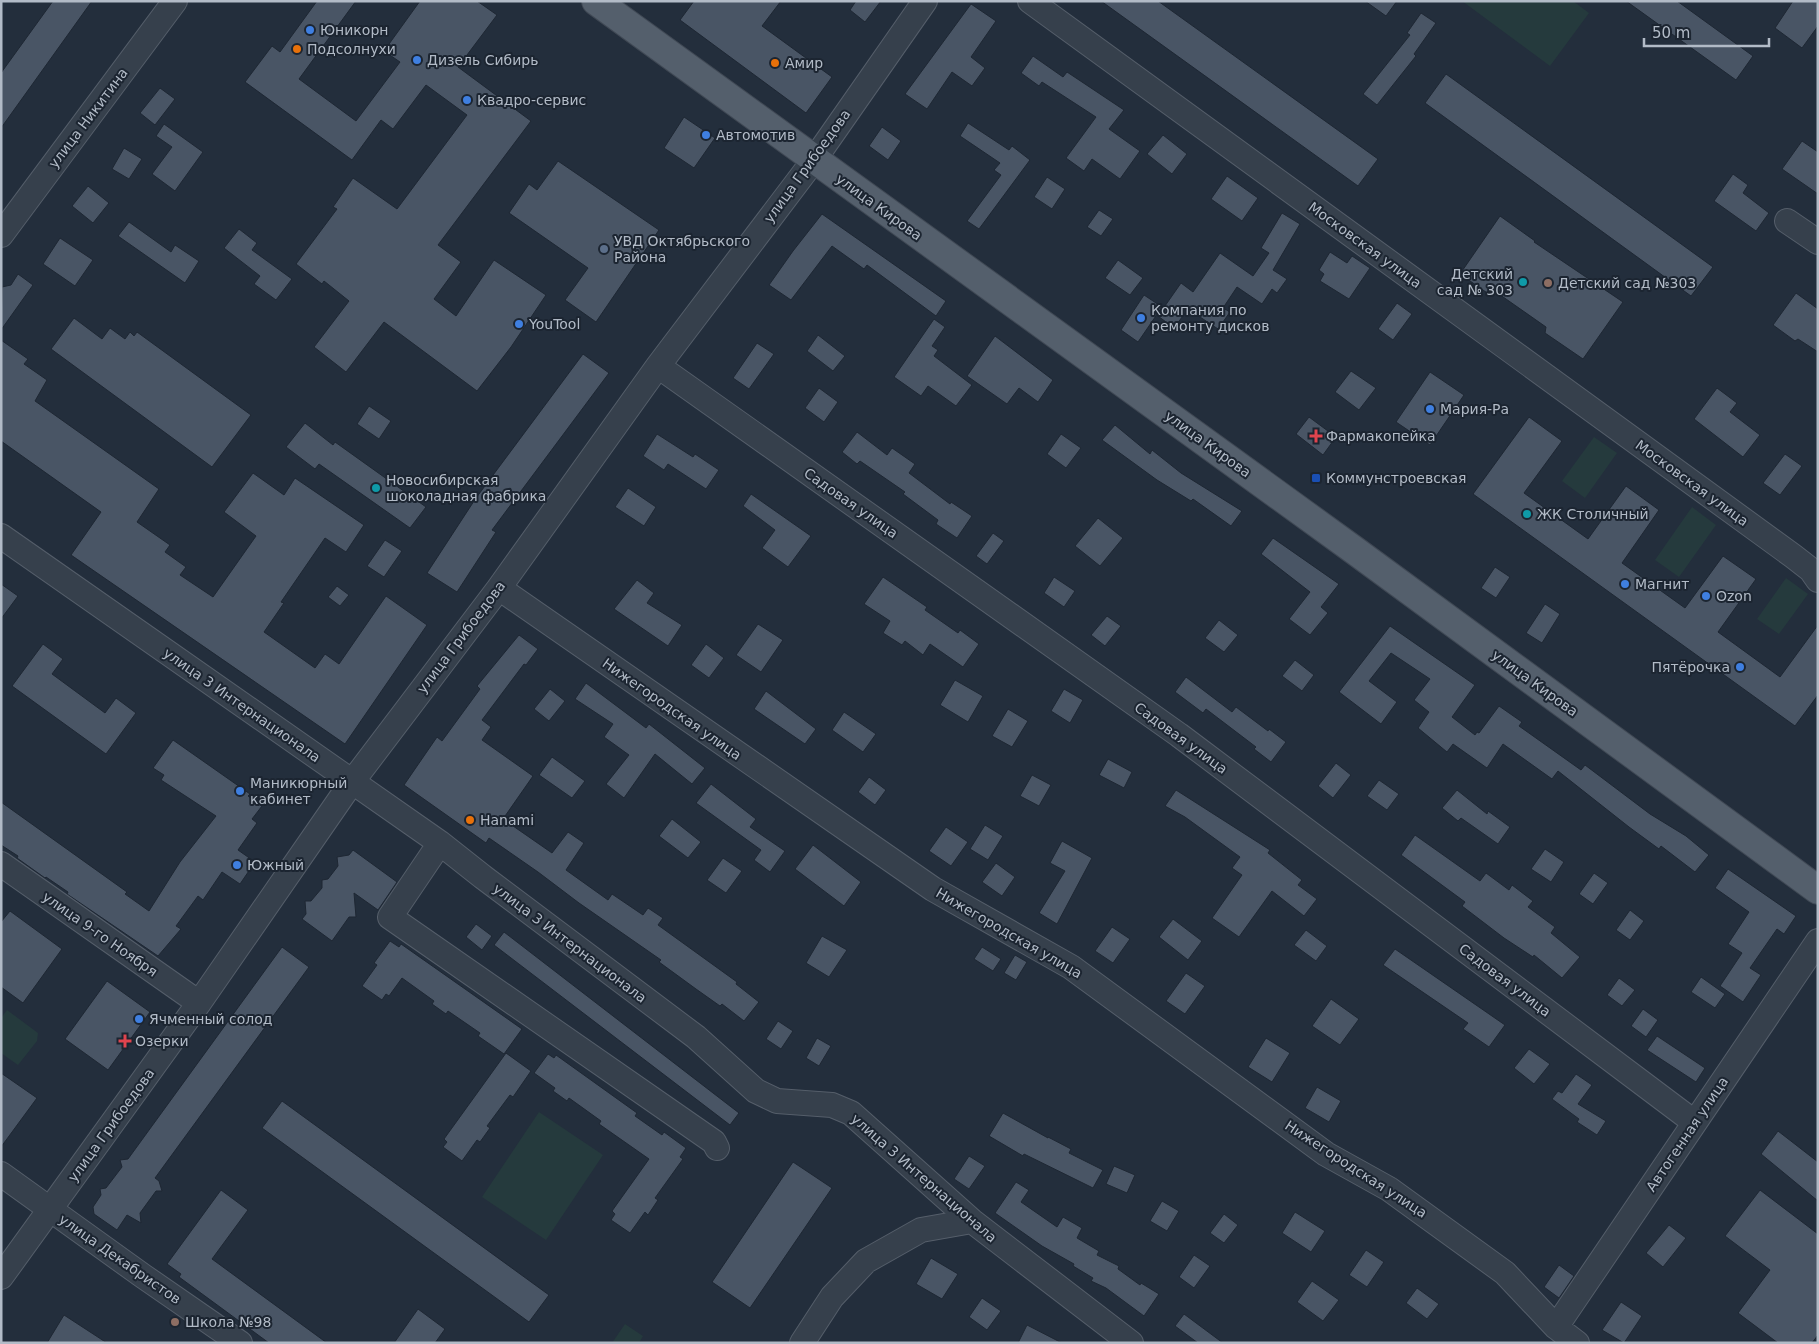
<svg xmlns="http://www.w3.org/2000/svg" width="1819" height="1344" viewBox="0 0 1819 1344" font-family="'DejaVu Sans',sans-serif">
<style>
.green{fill:#253a3d}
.building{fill:#495565;stroke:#1e2733}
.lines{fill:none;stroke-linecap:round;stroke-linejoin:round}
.minor-casing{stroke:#555e6a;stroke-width:26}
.major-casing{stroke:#404955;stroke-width:30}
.minor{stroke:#36404c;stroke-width:24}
.major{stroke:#545f6c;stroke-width:28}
.shop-dot{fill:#3f7fe0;stroke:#1c2531;stroke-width:2}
.food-dot{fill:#e8710a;stroke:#1c2531;stroke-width:2}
.service-dot{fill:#5c6f8a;stroke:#1c2531;stroke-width:2}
.culture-dot{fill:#0f9aa8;stroke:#1c2531;stroke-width:2}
.education-dot{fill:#8d6e63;stroke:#1c2531;stroke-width:2}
.health-dot{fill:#e0444e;stroke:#1c2531;stroke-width:2}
.transit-dot{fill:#1a4fb4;stroke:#1c2531;stroke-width:2}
.labels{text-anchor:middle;stroke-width:4;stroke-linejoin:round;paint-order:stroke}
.poi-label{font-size:14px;fill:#b2bbc7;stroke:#1c2531;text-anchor:start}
.street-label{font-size:14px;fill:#b2bbc7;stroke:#1c2531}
</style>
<rect width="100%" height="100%" fill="#232e3c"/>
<path class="green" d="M1462 1H1573L1589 13 1550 66Z
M1594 437 1617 453 1585 498 1562 481Z
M1692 507 1716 525 1679 577 1655 560Z
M1786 578 1808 594 1779 634 1757 619Z
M7 1010 38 1033 37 1041 18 1065 1 1053V1018Z
M539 1112 603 1155 546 1240 482 1197Z
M625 1324 643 1336 639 1343H612Z"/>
<path class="building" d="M53 1H92L1 128V73Z
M317 1H356L299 79 356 121 400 62 384 51 420 1H477L497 15 458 67 531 121 438 245 461 262 434 299 456 316 494 260 546 295 511 347 477 391 384 322 346 372 314 347 349 301 324 281 322 284 296 264 337 209 333 207 353 178 397 209 467 115 426 85 393 129 381 120 352 160 245 82 272 46 280 52Z
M694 1H781L762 26 832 77 806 113 680 20Z
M856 1H881L865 22 850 10Z
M1101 1H1158L1378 159 1358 186Z
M1365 1H1397L1386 16Z
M1626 1H1677L1753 56 1736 80Z
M1793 1H1818V26L1802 48 1775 28Z
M971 4 996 21 971 57 985 68 972 86 952 72 927 109 905 94Z
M1421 13 1436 23 1414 54 1416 56 1377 105 1363 94 1410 35 1407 33Z
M1033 56 1063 77 1067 72 1124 110 1109 129 1140 151 1120 179 1092 159 1084 171 1066 158 1096 117 1042 82 1039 86 1021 73Z
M1446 74 1713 267 1691 296 1425 103Z
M160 88 175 99 155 125 140 113Z
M684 117 715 138 694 168 664 148Z
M968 123 1009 150 1012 146 1030 160 979 229 967 221 1001 175 994 170 1000 163 960 136Z
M164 124 203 152 175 191 152 174 172 147 156 136Z
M882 127 901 141 888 160 869 146Z
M1163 135 1187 154 1172 174 1147 154Z
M1802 141 1818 152V194L1782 169Z
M124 148 142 159 129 179 112 169Z
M558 161 659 230 596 322 565 300 588 268 509 213 529 184 537 190Z
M1733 174 1748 185 1743 193 1769 213 1756 231 1714 201Z
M1227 176 1258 198 1242 221 1211 199Z
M1047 177 1065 189 1052 209 1034 197Z
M88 186 109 203 93 223 72 206Z
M1099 210 1113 219 1101 236 1087 227Z
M1282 213 1300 224 1273 270 1287 279 1277 293 1272 289 1262 304 1237 287 1223 308 1230 312 1218 329 1188 309 1174 328 1158 316 1181 283 1193 292 1220 253 1253 276 1269 253 1261 248Z
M822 214 946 301 936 316 867 265 864 269 832 246 791 300 769 285 793 251Z
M1500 216 1535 241 1534 242 1623 302 1583 359 1545 333 1546 327 1496 292 1493 297 1460 274Z
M129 222 171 252 175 245 199 261 185 283 118 236Z
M239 229 257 243 252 250 292 279 276 300 254 284 260 276 224 248Z
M60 238 93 260 75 286 43 264Z
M1330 252 1347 263 1352 256 1370 268 1349 299 1320 281 1324 274 1319 270Z
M1118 260 1143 278 1130 295 1105 278Z
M18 274 33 285 1 330 2 287 11 285Z
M1796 293 1818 309V352L1798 339 1795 341 1773 325Z
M1144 295 1162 307 1138 342 1121 330Z
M1397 303 1412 314 1393 340 1378 329Z
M74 318 102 339 110 328 125 339 130 332 134 336 137 332 251 415 212 467 51 349Z
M934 319 945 327 932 346 938 350 934 356 972 385 956 406 928 386 921 396 894 377Z
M818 335 845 356 833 371 807 351Z
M995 336 1053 380 1038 402 1019 388 1007 404 967 376Z
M1 340 28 359 24 364 47 380 35 401 159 489 137 522 170 545 165 552 186 567 180 575 213 597 256 536 224 512 253 473 284 495 295 478 364 525 346 552 325 538 281 602 284 603 264 632 315 668 325 654 339 664 386 596 427 625 345 744 71 555 101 512 1 441Z
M757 343 774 354 749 389 733 378Z
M583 354 609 373 492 530 496 532 457 592 427 573 476 498Z
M1351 371 1376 388 1359 410 1335 392Z
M1430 372 1464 395 1430 445 1396 422Z
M819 388 838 402 824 422 805 408Z
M1717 388 1737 403 1730 412 1760 435 1743 457 1694 419Z
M369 406 391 421 379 439 357 424Z
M1309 417 1336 437 1323 455 1296 434Z
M1529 417 1562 441 1524 493 1588 539 1626 486 1659 510 1622 563 1685 608 1723 556 1756 579 1718 632 1780 677 1818 625V695L1795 726 1473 494Z
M305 423 333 445 335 442 426 507 410 528 319 464 315 469 286 447Z
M1115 425 1150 454 1152 450 1181 473 1242 511 1231 526 1193 499 1191 501 1157 480 1102 440Z
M857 432 887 455 892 448 915 464 909 473 950 504 951 502 972 516 957 538 936 524 938 520 903 494 905 492 860 461 857 464 842 452Z
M657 434 693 457 695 454 719 470 706 489 668 464 664 470 643 456Z
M1061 434 1081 448 1066 468 1047 454Z
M1785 454 1802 466 1780 495 1763 483Z
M628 488 656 507 644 526 615 507Z
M751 494 811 536 788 567 762 548 775 530 743 506Z
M1098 518 1123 538 1100 566 1075 546Z
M993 533 1004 541 987 564 976 556Z
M1273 538 1339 584 1321 607 1328 613 1310 635 1289 619 1310 592 1261 554Z
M385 540 402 551 384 577 367 566Z
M1495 567 1510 577 1496 598 1481 588Z
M883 577 927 607 925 610 958 633 960 630 979 644 963 667 930 644 923 655 905 641 902 645 883 633 890 621 864 604Z
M1054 577 1075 591 1064 607 1044 593Z
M637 580 654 593 647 603 682 625 668 646 614 609Z
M1 584 18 596 1 619Z
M337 586 349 595 340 606 328 597Z
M1545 604 1560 614 1542 643 1526 633Z
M1107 616 1121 626 1105 646 1091 635Z
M1219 620 1238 635 1224 652 1205 638Z
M758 624 783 640 761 672 736 655Z
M1390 626 1475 685 1452 717 1475 735 1477 732 1479 733 1499 706 1522 722 1519 726 1581 770 1585 765 1650 814 1686 836 1709 855 1695 872 1661 846 1659 849 1629 827 1558 771 1552 779 1503 744 1487 768 1453 744 1447 752 1418 728 1429 712 1414 700 1430 679 1391 653 1369 681 1397 702 1381 724 1339 692Z
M519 635 538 649 526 665 524 664 482 720 491 727 482 740 533 776 503 819 552 853 568 832 584 843 566 870 608 900 612 894 643 915 648 908 663 918 658 925 737 982 736 984 759 1002 744 1021 722 1004 720 1006 696 989 659 962 661 960 579 903 538 872 489 838 486 843 404 785 437 737 442 741 480 689 477 686Z
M43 644 63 659 52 674 105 713 116 698 136 713 106 754 12 686Z
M706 644 724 658 709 678 691 665Z
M1295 660 1314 675 1302 691 1282 676Z
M1186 677 1232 712 1236 707 1268 731 1269 729 1286 742 1271 762 1254 749 1256 747 1206 709 1203 713 1175 692Z
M955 680 983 696 968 722 940 705Z
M586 683 646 728 649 724 705 768 692 784 655 754 624 798 606 784 629 755 604 737 613 724 575 699Z
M550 689 565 701 549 721 534 709Z
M1064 689 1083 700 1070 723 1051 711Z
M766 691 816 729 805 744 754 709Z
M1008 709 1028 721 1012 747 992 736Z
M844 712 876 734 863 752 832 730Z
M173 740 250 794 248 796 262 806 252 819 257 823 238 850 255 862 240 884 222 872 203 900 198 896 176 926 181 929 158 956 67 894 68 892 46 877 45 878 17 858 18 856 1 845V802L127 892 125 894 149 911 180 862 216 816 161 780 164 775 153 768Z
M552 757 585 781 572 798 539 775Z
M1108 759 1132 772 1124 788 1099 775Z
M1336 763 1351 775 1333 798 1318 786Z
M1032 775 1051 785 1039 806 1020 796Z
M869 777 886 790 875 805 858 792Z
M1379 780 1399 794 1387 810 1367 796Z
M711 784 756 819 750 827 785 851 770 872 754 860 761 850 696 803Z
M1176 790 1270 850 1268 853 1302 880 1298 885 1317 899 1304 916 1272 891 1239 937 1212 918 1242 875 1232 868 1240 857 1185 817 1165 806Z
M1457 790 1487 814 1488 811 1510 827 1498 844 1461 818 1458 821 1442 808Z
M672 819 701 842 688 858 659 836Z
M985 825 1003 836 988 860 970 849Z
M946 827 968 842 951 866 929 851Z
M1415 835 1480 881 1486 873 1509 890 1512 885 1533 901 1528 907 1555 927 1551 933 1580 957 1562 978 1534 955 1533 957 1504 938 1462 906 1465 902 1401 855Z
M1062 841 1092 858 1057 924 1039 913 1065 871 1050 863Z
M813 845 861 882 844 906 795 869Z
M1545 849 1564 862 1551 882 1531 869Z
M353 850 397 882 378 910 354 893 356 917H349L332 941 302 919 306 914 305 901H311L322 888V880L328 879 338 866 337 857 349 855Z
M723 858 742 871 726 893 707 880Z
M996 863 1015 877 1002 896 982 882Z
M1728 869 1796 916 1784 934 1777 929 1750 968 1761 975 1743 1002 1720 986 1742 953 1728 944 1749 912 1715 888Z
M1594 873 1608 883 1593 904 1579 894Z
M1630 910 1644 921 1630 940 1616 930Z
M10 911 62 949 23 1003 1 987V922Z
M1173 919 1202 941 1188 960 1159 937Z
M476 924 492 936 482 950 466 937Z
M1112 927 1130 939 1113 963 1095 951Z
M1306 930 1327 946 1316 961 1294 945Z
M504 932 739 1113 730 1125 494 945Z
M822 936 847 950 829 977 806 963Z
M390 941 399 947 401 944 522 1029 504 1054 478 1036 480 1033 448 1011 446 1014 432 1004 434 1001 402 978 389 996 386 994 382 1000 362 986 377 965 374 963Z
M282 947 309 967 155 1178 159 1181 162 1191H156L140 1213 141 1223 127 1215 117 1230 94 1214 93 1207 101 1195 100 1189 106 1188 122 1167 120 1160 128 1159Z
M982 947 1001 959 993 971 974 959Z
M1395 949 1505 1025 1489 1047 1463 1029 1468 1023 1383 965Z
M1015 955 1027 962 1016 980 1004 973Z
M1186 973 1205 986 1185 1014 1166 1001Z
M1701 977 1725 994 1715 1008 1691 992Z
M1619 978 1635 990 1622 1006 1607 995Z
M107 981 150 1012 108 1070 65 1039Z
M1331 999 1359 1019 1340 1045 1312 1026Z
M1643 1009 1658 1020 1646 1037 1631 1026Z
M778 1021 793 1031 781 1049 766 1039Z
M1657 1036 1705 1068 1696 1082 1647 1050Z
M817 1038 831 1046 819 1066 806 1058Z
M1266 1038 1290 1053 1272 1082 1248 1067Z
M1529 1049 1550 1064 1534 1084 1514 1068Z
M506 1053 531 1071 513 1097 510 1095 487 1126 490 1128 480 1142 477 1140 462 1161 443 1147 447 1142 444 1139Z
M548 1054 554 1058 556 1055 637 1113 635 1116 662 1135 664 1132 686 1148 680 1157 683 1159 655 1198 658 1200 648 1215 645 1212 630 1233 611 1220 615 1214 612 1211 649 1159 599 1124 601 1121 569 1098 567 1101 553 1091 555 1088 534 1073Z
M1 1073 37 1098 1 1147Z
M1576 1074 1592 1085 1578 1104 1606 1121 1597 1135 1577 1122 1579 1119 1552 1099 1558 1091 1562 1093Z
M1317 1087 1341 1101 1329 1122 1305 1108Z
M282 1101 549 1295 529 1322 262 1128Z
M1003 1113 1048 1138V1137L1071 1149 1069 1153 1103 1170 1093 1188 1024 1154 1023 1156 989 1136Z
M1778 1131 1818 1162V1201L1761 1154Z
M969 1156 985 1166 969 1189 954 1179Z
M793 1162 832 1188 750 1308 712 1282Z
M1114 1166 1135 1175 1127 1193 1106 1184Z
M1016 1182 1029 1190 1021 1202 1057 1227 1063 1217 1082 1228 1077 1238 1099 1251 1097 1255 1119 1266 1118 1269 1140 1285 1141 1283 1159 1294 1144 1316 1106 1288 1091 1281 1093 1278 1073 1266 1074 1264 1042 1246 995 1213Z
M221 1190 248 1210 212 1259 327 1343H269L179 1277 181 1274 167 1264Z
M1760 1190 1818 1234V1335L1812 1343H1778L1738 1313 1770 1270 1725 1236Z
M1162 1201 1179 1211 1167 1231 1150 1221Z
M1295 1212 1325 1231 1311 1252 1282 1233Z
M1224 1214 1238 1225 1224 1243 1210 1233Z
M1669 1225 1686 1238 1663 1267 1646 1253Z
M1366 1250 1384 1262 1367 1287 1349 1275Z
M1194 1255 1210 1266 1194 1288 1179 1277Z
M931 1258 958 1274 942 1299 916 1284Z
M1559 1265 1574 1276 1559 1298 1544 1287Z
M1312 1281 1339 1300 1323 1321 1297 1302Z
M1417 1288 1439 1304 1427 1319 1406 1303Z
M982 1298 1001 1311 987 1330 969 1317Z
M1621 1302 1642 1316 1624 1343 1602 1330Z
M418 1309 445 1329 435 1343H394Z
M1184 1314 1223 1343H1198L1175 1326Z
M64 1315 107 1343H47Z
M1027 1325 1062 1343H1018Z"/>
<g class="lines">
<defs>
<path id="minor" d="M1030 1 1793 556 1811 570 1818 580
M1787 221 1818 242
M1 235 175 1
M658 366 1179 735 1694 1122
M1 536 440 843 483 877 696 1037 756 1091 777 1101 832 1105 851 1113 972 1221 1131 1343
M499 588 933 889 1071 967 1326 1154 1389 1189 1505 1273 1556 1327 1577 1343
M440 843 390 917 714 1142 717 1148
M1 864 199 1003
M1 1174 143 1276 240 1343
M1 1277 199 1003 352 782 499 588 658 366 814 160 925 1
M1556 1327 1818 941
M802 1343 832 1297 866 1261 921 1230 972 1221"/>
<path id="major" d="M596 1 1354 550 1818 890"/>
</defs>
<use href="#minor" class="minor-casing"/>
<use href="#major" class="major-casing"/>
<use href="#minor" class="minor"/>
<use href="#major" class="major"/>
</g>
<g class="shop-dot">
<circle cx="310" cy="30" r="5"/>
<circle cx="417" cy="60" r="5"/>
<circle cx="467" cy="100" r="5"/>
<circle cx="706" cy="135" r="5"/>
<circle cx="1141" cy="318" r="5"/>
<circle cx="519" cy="324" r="5"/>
<circle cx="1430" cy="409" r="5"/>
<circle cx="1625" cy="584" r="5"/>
<circle cx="1706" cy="596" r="5"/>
<circle cx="1740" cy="667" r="5"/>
<circle cx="240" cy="791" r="5"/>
<circle cx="237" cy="865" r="5"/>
<circle cx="139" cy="1019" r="5"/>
</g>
<g class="food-dot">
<circle cx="297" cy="49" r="5"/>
<circle cx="775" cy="63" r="5"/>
<circle cx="470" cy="820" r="5"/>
</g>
<circle class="service-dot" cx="604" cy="249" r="5"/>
<g class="culture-dot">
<circle cx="1523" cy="282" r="5"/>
<circle cx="376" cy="488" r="5"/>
<circle cx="1527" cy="514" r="5"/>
</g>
<g class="education-dot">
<circle cx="1548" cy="283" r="5"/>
<circle cx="175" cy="1322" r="5"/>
</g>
<g class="health-dot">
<path d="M1313.5 428.5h5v5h5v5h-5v5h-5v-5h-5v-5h5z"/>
<path d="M122.5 1033.5h5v5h5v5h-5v5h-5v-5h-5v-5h5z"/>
</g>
<rect class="transit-dot" x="1311" y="473" width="10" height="10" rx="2.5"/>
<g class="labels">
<g class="poi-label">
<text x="320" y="35">Юникорн</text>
<text x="307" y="54">Подсолнухи</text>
<text x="427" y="65">Дизель Сибирь</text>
<text x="785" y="68">Амир</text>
<text x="477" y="105">Квадро-сервис</text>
<text x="716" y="140">Автомотив</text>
<text x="614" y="246">УВД Октябрьского<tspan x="614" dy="16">Района</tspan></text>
<text x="1513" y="279" text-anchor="end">Детский<tspan x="1513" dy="16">сад № 303</tspan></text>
<text x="1558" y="288">Детский сад №303</text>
<text x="1151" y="315">Компания по<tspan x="1151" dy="16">ремонту дисков</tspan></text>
<text x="529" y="329">YouTool</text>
<text x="1440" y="414">Мария-Ра</text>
<text x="1326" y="441">Фармакопейка</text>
<text x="1326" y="483">Коммунстроевская</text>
<text x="386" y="485">Новосибирская<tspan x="386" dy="16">шоколадная фабрика</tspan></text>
<text x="1537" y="519">ЖК Столичный</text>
<text x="1635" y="589">Магнит</text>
<text x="1716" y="601">Ozon</text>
<text x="1730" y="672" text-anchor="end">Пятёрочка</text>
<text x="250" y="788">Маникюрный<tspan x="250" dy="16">кабинет</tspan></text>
<text x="480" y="825">Hanami</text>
<text x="247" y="870">Южный</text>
<text x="149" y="1024">Ячменный солод</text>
<text x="135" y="1046">Озерки</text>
<text x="185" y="1327">Школа №98</text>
</g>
<g class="street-label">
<text transform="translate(88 118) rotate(-53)" y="5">улица Никитина</text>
<text transform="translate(807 166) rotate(-54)" y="5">улица Грибоедова</text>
<text transform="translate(879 207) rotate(36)" y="5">улица Кирова</text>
<text transform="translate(1365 245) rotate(36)" y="5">Московская улица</text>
<text transform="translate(1208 444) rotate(36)" y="5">улица Кирова</text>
<text transform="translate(1692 483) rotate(36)" y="5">Московская улица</text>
<text transform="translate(851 503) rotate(35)" y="5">Садовая улица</text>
<text transform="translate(461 637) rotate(-53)" y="5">улица Грибоедова</text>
<text transform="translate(1535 683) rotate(36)" y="5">улица Кирова</text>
<text transform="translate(242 705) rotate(35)" y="5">улица 3 Интернационала</text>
<text transform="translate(672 709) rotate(35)" y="5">Нижегородская улица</text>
<text transform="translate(1181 738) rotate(36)" y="5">Садовая улица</text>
<text transform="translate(1009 933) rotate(30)" y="5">Нижегородская улица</text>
<text transform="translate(100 934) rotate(35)" y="5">улица 9-го Ноября</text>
<text transform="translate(570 943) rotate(37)" y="5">улица 3 Интернационала</text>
<text transform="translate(1505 980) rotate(37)" y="5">Садовая улица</text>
<text transform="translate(111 1125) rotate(-54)" y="5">улица Грибоедова</text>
<text transform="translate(1687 1134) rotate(-56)" y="5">Автогенная улица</text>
<text transform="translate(1356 1169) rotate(33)" y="5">Нижегородская улица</text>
<text transform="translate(924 1178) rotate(41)" y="5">улица 3 Интернационала</text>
<text transform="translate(120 1259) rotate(35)" y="5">улица Декабристов</text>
</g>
</g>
<rect width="1819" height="1344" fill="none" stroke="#b2bbc7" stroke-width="5"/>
<path d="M1644 38v8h125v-8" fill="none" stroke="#b2bbc7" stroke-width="2.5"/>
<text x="1652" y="38" font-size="15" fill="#b2bbc7" stroke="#1c2531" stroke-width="4" paint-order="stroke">50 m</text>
</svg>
